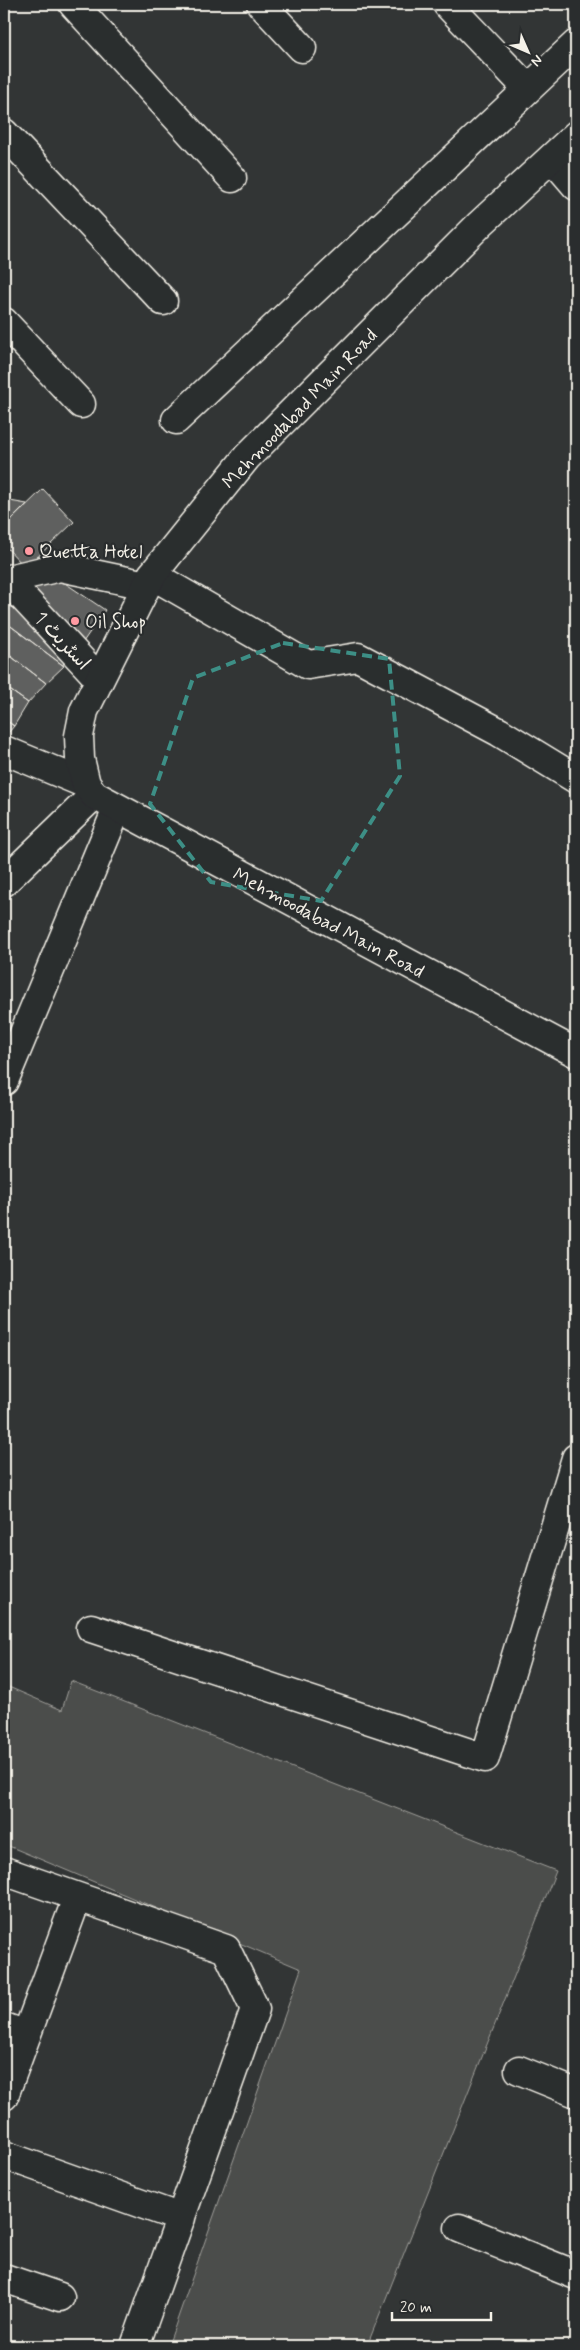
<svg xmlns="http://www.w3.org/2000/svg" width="580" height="2350" viewBox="0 0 580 2350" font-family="Mynerve,'Playpen Sans Arabic',sans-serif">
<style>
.green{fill:#4b4d4c;stroke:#a09f9a}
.building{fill:#5f605f;stroke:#f4f1e8}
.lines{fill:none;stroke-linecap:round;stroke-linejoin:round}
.minor-casing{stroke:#f4f1e8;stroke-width:31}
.major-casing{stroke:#f4f1e8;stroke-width:31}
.minor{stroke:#2a2d2e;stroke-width:28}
.major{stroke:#2a2d2e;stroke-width:28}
.marked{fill:none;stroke:#3d8f86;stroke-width:4;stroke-dasharray:10 6;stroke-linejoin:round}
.poi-dot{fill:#ff9aa2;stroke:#2a2d2e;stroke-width:2}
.labels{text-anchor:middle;stroke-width:4.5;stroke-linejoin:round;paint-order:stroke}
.street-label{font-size:19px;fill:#f4f1e8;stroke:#2a2d2e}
.poi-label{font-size:19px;fill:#f4f1e8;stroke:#2a2d2e;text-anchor:start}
</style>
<rect width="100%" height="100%" fill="#323535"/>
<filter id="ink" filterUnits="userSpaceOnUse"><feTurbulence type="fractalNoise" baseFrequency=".02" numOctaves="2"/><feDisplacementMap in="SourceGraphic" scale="10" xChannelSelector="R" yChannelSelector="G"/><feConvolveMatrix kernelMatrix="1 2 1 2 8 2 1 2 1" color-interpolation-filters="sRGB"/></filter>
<g filter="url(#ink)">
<path class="green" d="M71 1681 556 1871 367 2346H168L301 1969 4 1844V1685L62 1710Z"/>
<path class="building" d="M43 489 74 522 26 568 4 545V527Z
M4 500 27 504 4 527Z
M56 577 105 610 83 642 22 593Z
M11 595 61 638 64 666 4 621V605Z
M4 621 64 666 46 683 4 651Z
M4 651 46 683 28 703 4 686Z
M4 686 28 703 14 726 4 719Z
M4 719 14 726 4 738Z"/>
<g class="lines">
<defs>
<path id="minor" d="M73 4 232 178
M261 4 302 48
M447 4 528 89
M4 133 163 301
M552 158 576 186
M4 322 81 404
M176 420 576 44
M152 575 308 665 358 657 499 732 576 779
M4 580 60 567 146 585
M4 585 7 580 99 679
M4 750 86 784
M4 882 94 795
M4 1081 117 809
M91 1628 485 1758 576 1458
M4 1871 226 1949 255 2009 135 2346
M4 2027 26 2035
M519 2070 576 2093
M4 2096 77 1898
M4 2155 181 2218
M459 2228 576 2275
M4 2278 60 2297"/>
<path id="major" d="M576 135 480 224 247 457 152 575 84 711 79 736 80 759 86 784 94 795 576 1053"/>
</defs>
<use href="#minor" class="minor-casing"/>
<use href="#major" class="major-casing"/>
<use href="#minor" class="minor"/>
<use href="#major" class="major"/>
</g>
</g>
<path class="marked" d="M283 643 389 659 400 776 321 901 211 882 150 804 193 678Z"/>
<g class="poi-dot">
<circle cx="29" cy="551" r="5"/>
<circle cx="75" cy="621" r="5"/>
</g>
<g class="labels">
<g class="street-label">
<text transform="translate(299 408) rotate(-46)" y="7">Mehmoodabad Main Road</text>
<text transform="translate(63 640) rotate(47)" y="7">اسٹریٹ 1</text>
<text transform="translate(329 922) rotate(28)" y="7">Mehmoodabad Main Road</text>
</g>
<g class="poi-label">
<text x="39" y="558">Quetta Hotel</text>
<text x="85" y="628">Oil Shop</text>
</g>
</g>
<rect width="580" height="2350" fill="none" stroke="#2a2d2e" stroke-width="20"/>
<rect x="10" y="10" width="560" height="2330" fill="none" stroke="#f4f1e8" stroke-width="2" filter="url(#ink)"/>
<g transform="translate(528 52) rotate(135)" stroke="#2a2d2e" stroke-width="4" paint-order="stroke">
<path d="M0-4L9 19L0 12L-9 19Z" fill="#f4f1e8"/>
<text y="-8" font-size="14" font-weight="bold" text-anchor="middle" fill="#f4f1e8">N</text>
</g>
<path d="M392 2312v8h99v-8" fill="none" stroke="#f4f1e8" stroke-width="2.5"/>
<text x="400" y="2312" font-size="15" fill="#f4f1e8" stroke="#2a2d2e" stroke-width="4" paint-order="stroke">20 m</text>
</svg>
